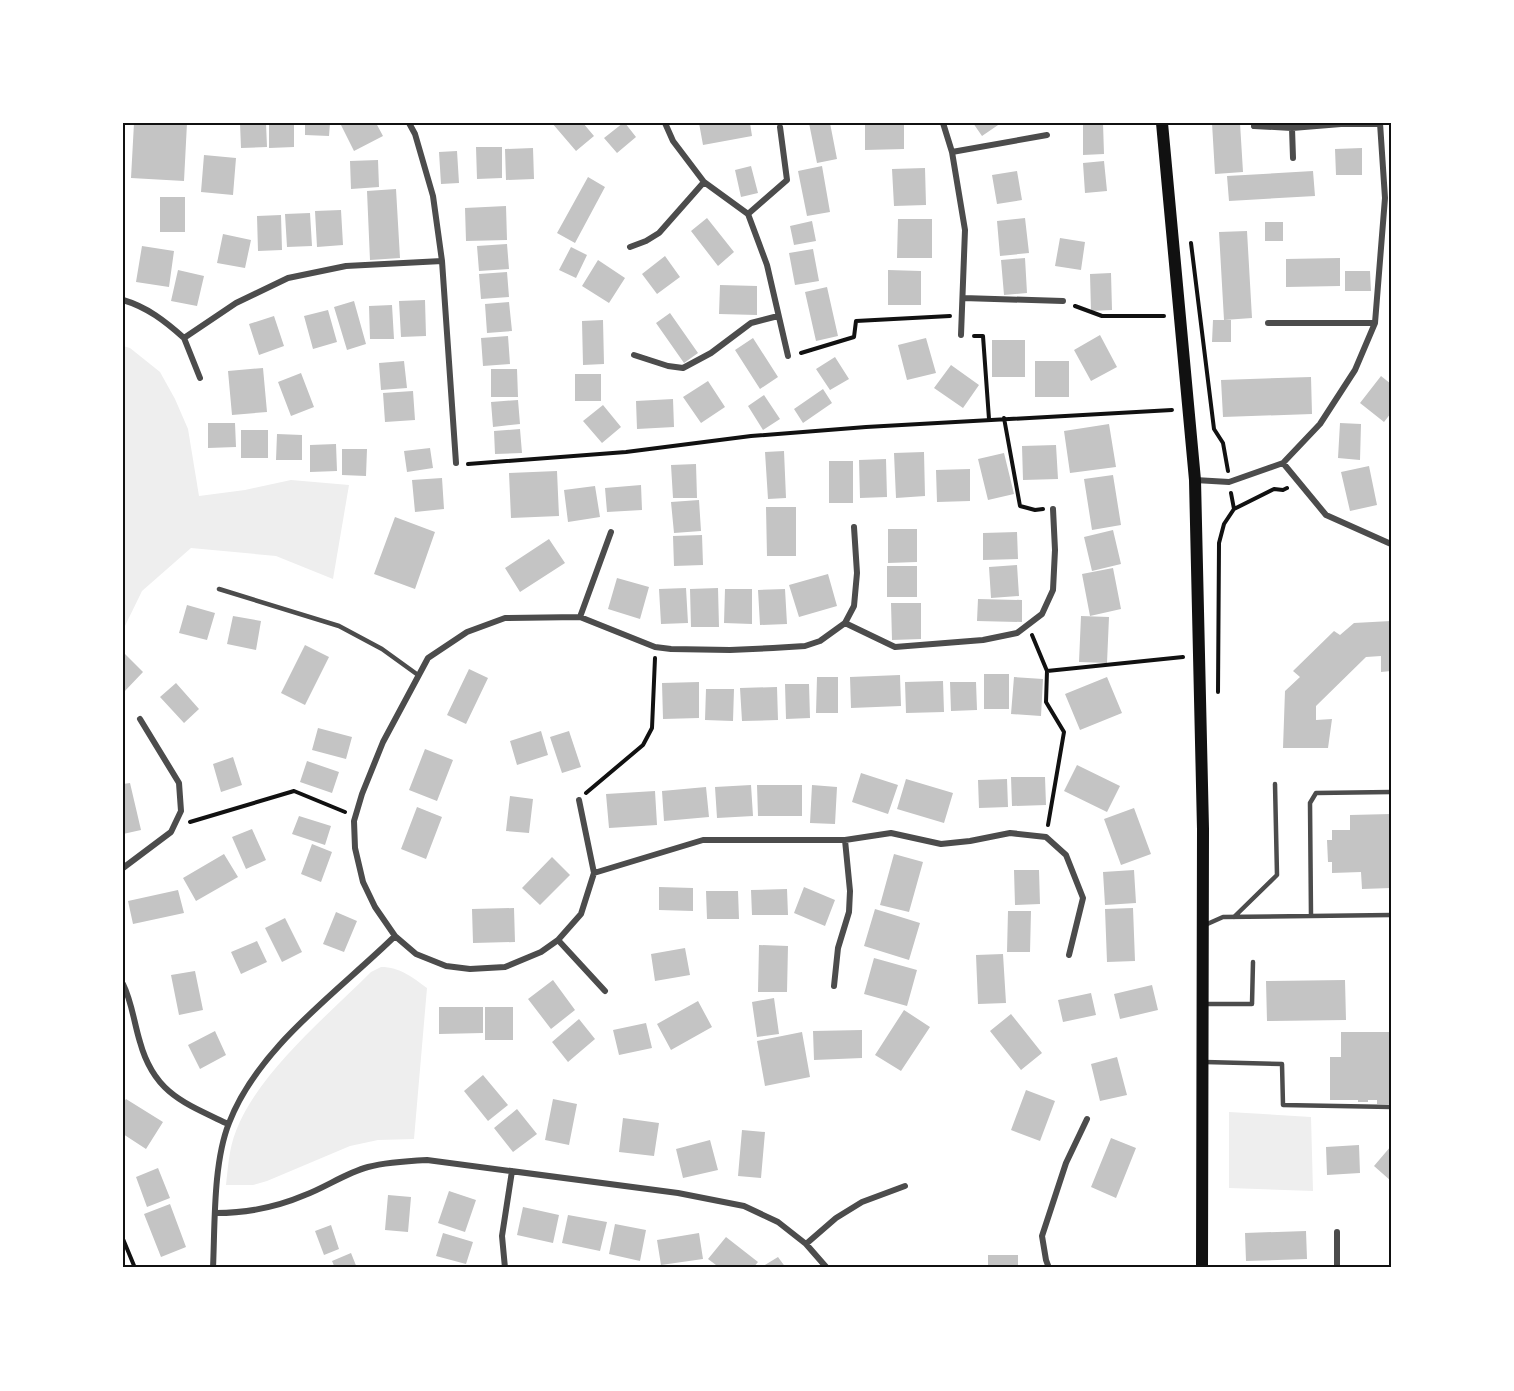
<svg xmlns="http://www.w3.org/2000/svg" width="1514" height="1391" viewBox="0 0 1514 1391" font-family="'Asap Condensed',sans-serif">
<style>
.green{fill:#eee}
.building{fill:#c4c4c4}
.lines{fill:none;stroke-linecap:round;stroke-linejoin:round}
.path{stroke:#111;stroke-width:4}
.service{stroke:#4c4c4c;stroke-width:4.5}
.minor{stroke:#4c4c4c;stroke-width:6}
.secondary{stroke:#111;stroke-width:12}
.neatline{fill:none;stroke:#111;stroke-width:2}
</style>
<rect width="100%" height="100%" fill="#fff"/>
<path class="green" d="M123 346 130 348 160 372 175 399 188 429 199 496 245 490 291 480 349 485 333 579 276 556 191 548 142 591 123 630Z
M381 967C400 967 412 977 427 988L414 1139 378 1140 350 1146 267 1181 253 1185H226C228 1168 229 1148 236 1131 258 1073 326 1017 371 972Z
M1229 1112 1311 1117 1313 1191 1229 1188Z"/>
<path class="building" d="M134 123H187L184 181 131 178Z
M240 123H266L267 147 241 148Z
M269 123H294V147L269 148Z
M305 123H330L329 136 305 135Z
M340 123H376L383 136 354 151Z
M552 123H583L594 136 576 151Z
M623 123H625L636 137 617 153 604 138Z
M699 123H750L752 136 703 145Z
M809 123H830L837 159 817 163Z
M865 123H904V149L865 150Z
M973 123H1001L982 136Z
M1083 123H1103L1104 154 1083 155Z
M1212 123H1240L1243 172 1215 174Z
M476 147H502V178L477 179Z
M533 148 534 179 506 180 505 149Z
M1362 148V175H1336L1335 149Z
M457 151 459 183 441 184 439 152Z
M204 155 236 158 233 195 201 192Z
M378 160 379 187 351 189 350 161Z
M1104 161 1107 191 1085 193 1083 163Z
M751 166 758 193 741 197 735 170Z
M822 166 830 212 807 216 798 171Z
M925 168 926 205 894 206 892 169Z
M1017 171 1022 200 997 204 992 175Z
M1313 171 1315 196 1229 201 1227 176Z
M588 177 605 187 575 243 557 233Z
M396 189 400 258 370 260 367 191Z
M160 197H185V232H160Z
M506 206 507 240 466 241 465 208Z
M341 210 343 245 317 247 315 211Z
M310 213 312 246 287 247 285 214Z
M281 215 282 250 258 251 257 216Z
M707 218 734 252 718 266 691 231Z
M1025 218 1029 253 1000 256 997 221Z
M898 219H932V258H897Z
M812 221 816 241 794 245 790 226Z
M1265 222H1283V241H1265Z
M1247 231 1252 318 1224 320 1219 232Z
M223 234 251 240 245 268 217 263Z
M1060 238 1085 242 1081 270 1055 266Z
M507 244 509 269 479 271 477 246Z
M142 246 174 251 169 287 136 282Z
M571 247 587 255 576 278 559 270Z
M813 249 819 281 795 285 789 253Z
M665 256 680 277 657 294 642 274Z
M1025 258 1027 293 1004 295 1001 260Z
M1340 258V286L1286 287V259Z
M598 260 625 278 609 303 582 286Z
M178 270 204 276 197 306 171 301Z
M888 270 921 271V305H888Z
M1345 271H1370L1371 291H1345Z
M507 272 509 297 481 299 479 274Z
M1111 273 1112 310 1091 311 1090 274Z
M720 285 757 286V315L719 314Z
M827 287 838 336 816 341 805 292Z
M425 300 426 336 401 337 399 301Z
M354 301 366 344 347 350 334 307Z
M509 302 512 331 487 333 485 304Z
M392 305 394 339H370L369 306Z
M328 310 337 342 313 349 304 316Z
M670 313 698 353 684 363 656 323Z
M274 316 284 346 259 355 249 324Z
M603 320 604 364 583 365 582 321Z
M1213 320H1231V342H1212Z
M1100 335 1117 367 1091 381 1074 350Z
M508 336 510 364 483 366 481 338Z
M753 338 778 377 760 389 735 350Z
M926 338 936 373 907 380 898 345Z
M992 340H1025V377H992Z
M835 357 849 379 830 390 816 369Z
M404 361 407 388 381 390 379 363Z
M1035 361H1069V397H1035Z
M951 365 979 385 963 408 934 388Z
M263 368 267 412 232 415 228 371Z
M491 369H517L518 397H491Z
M301 373 314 407 291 416 278 382Z
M575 374H601V401H575Z
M1381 376 1391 384V413L1384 422 1360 403Z
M1311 377 1312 414 1223 417 1221 380Z
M708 381 725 407 701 423 683 397Z
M823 389 832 403 803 423 794 409Z
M413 391 415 420 385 422 383 393Z
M764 395 780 419 763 430 748 406Z
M673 399 674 427 637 429 636 401Z
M518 400 520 424 493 427 491 402Z
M603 405 621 427 602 443 583 421Z
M208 423H235L236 447 208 448Z
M1340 423 1361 424 1360 460 1338 458Z
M1109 424 1116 467 1070 473 1064 431Z
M520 429 522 453 495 454 494 431Z
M241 430H268V458H241Z
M277 434 302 435V460H276Z
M336 444 337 471 310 472V445Z
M1056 445 1058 479 1023 480 1022 446Z
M430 448 433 468 407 472 404 451Z
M342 449H367L366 476 342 475Z
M784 451 786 498 768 499 765 452Z
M924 452 925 496 896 498 894 453Z
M1004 453 1014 494 988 500 978 459Z
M886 459 887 497 860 498 859 460Z
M829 461H853V503H829Z
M696 464 697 498H673L671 465Z
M1369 466 1377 505 1350 511 1341 472Z
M970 469V501L937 502 936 470Z
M557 471 559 516 511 518 509 473Z
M1113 475 1121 525 1092 530 1084 479Z
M442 478 444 509 415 512 412 480Z
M641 485 642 510 607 512 605 488Z
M595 486 600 517 568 522 564 490Z
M699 500 701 531 674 533 671 502Z
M766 507H796V556H767Z
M395 517 435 532 415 589 374 574Z
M888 529H917V562L888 563Z
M1113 530 1121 564 1092 571 1084 537Z
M1017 532 1018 559 983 560V533Z
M702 535 703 565 674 566 673 536Z
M549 539 565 563 520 592 505 568Z
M1017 565 1019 596 991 598 989 567Z
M887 566H917V597H887Z
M1113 568 1121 609 1090 616 1082 574Z
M828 574 837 606 799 617 789 585Z
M617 578 649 587 640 619 608 609Z
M686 588 688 623 661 624 659 589Z
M718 588 719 627H691L690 589Z
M725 589H752V624L724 623Z
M785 589 787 624 760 625 758 590Z
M978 599 1022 600V622L977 621Z
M891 603H921V639L892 640Z
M187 605 215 613 207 640 179 633Z
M233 616 261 621 256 650 227 644Z
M1081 616 1109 617 1107 663 1079 662Z
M1391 621V671L1381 672V656L1366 657 1316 706V720L1332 719 1328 748H1283L1285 691 1300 677 1293 671 1334 631 1340 635 1354 623Z
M305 645 329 657 305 705 281 693Z
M123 652 143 672 123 693Z
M469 669 488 678 466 724 447 715Z
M984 674H1009V709H984Z
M900 675 901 706 851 708 850 677Z
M817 677H838V713H816Z
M1014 677 1043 679 1041 716 1011 714Z
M1107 677 1122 713 1080 730 1065 694Z
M943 681 944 712 906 713 905 682Z
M699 682V718L663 719 662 683Z
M950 682H976L977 710 951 711Z
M176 683 199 709 184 723 160 697Z
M785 684H809L810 718 786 719Z
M777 687 778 720 742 721 740 688Z
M706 689H734L733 721 705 720Z
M318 728 352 737 346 759 312 750Z
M541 731 548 755 517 765 510 741Z
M569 731 581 767 562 773 550 737Z
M425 749 453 760 437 801 409 790Z
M233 757 242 785 221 792 213 764Z
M307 761 339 772 332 793 300 782Z
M1077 765 1120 786 1107 812 1064 791Z
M861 773 898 785 888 814 852 802Z
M1011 777H1045L1046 805 1012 806Z
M906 779 953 793 944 823 897 809Z
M1007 779 1008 807 979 808 978 780Z
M130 783 141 830 123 834V784Z
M751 785 753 816 717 818 715 787Z
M757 785H802V816H758Z
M812 785 837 787 835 824 810 823Z
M706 787 709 817 664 821 662 791Z
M655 791 657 825 609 828 606 794Z
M510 796 533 799 529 833 506 831Z
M417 807 442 817 426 859 401 849Z
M1134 808 1151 854 1121 865 1104 819Z
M1391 814V888L1362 889 1361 872 1332 873V862H1328L1327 840H1332V830H1350V815Z
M299 816 331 826 325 845 292 834Z
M252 829 266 860 246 869 232 837Z
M312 844 332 852 321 882 301 874Z
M224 854 238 877 196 901 183 878Z
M894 854 923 862 909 912 880 905Z
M552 857 570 875 540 905 522 888Z
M1014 870H1039L1040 904 1015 905Z
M1134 870 1136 903 1105 905 1103 872Z
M659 887 693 888V911L659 910Z
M804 887 835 900 825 926 794 913Z
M787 889 788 915H752L751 890Z
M178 890 184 913 133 924 128 901Z
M706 891H738L739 919H707Z
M514 908 515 942 473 943 472 909Z
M1133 908 1135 961 1107 962 1105 909Z
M875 909 920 923 909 960 864 946Z
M1008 911H1031L1030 952H1007Z
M336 912 357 921 344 952 323 944Z
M285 918 302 952 282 962 265 928Z
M257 941 267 962 241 974 231 952Z
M759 945 788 946 787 992H758Z
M685 948 690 975 655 981 651 954Z
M1003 954 1006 1003 978 1004 976 955Z
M874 958 917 970 907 1006 864 994Z
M195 971 203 1010 179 1015 171 975Z
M553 980 575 1010 551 1029 528 999Z
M1345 980 1346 1020 1267 1021 1266 981Z
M1152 985 1158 1010 1120 1019 1114 994Z
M1091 993 1096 1015 1063 1022 1058 1000Z
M774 998 779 1034 757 1037 752 1002Z
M698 1001 712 1027 671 1050 657 1024Z
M439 1007H483V1033L439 1034Z
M485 1007H513V1040H485Z
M904 1010 930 1027 901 1071 875 1055Z
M1011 1014 1042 1053 1021 1070 990 1031Z
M579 1019 595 1039 568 1062 552 1042Z
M646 1023 652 1048 619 1055 613 1030Z
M862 1030V1058L814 1060 813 1031Z
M215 1031 226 1055 200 1069 188 1045Z
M802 1032 810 1077 765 1086 757 1041Z
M1341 1032H1391V1104H1377V1100H1368V1102H1358V1100H1330V1057H1341Z
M1117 1057 1127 1095 1100 1101 1091 1064Z
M483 1075 508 1105 488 1121 464 1091Z
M1026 1090 1055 1101 1040 1141 1011 1130Z
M126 1099 163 1122 146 1149 123 1134V1103Z
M553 1099 577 1104 569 1145 545 1140Z
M517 1109 537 1134 513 1152 494 1128Z
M623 1118 659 1123 654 1156 619 1152Z
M742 1130 765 1132 761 1178 738 1176Z
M1111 1138 1136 1148 1116 1198 1091 1187Z
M710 1140 718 1170 683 1178 676 1149Z
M1359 1145 1360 1173 1327 1175 1326 1147Z
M1391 1146V1181L1374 1166Z
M158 1168 170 1198 147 1207 136 1177Z
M449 1191 476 1200 465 1232 438 1223Z
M388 1195 411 1197 408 1232 385 1230Z
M170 1204 186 1247 161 1257 144 1214Z
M523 1207 559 1215 553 1243 517 1235Z
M568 1215 607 1222 600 1251 562 1243Z
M615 1224 646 1230 640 1261 609 1254Z
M331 1225 339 1249 324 1255 315 1231Z
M1306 1231 1307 1259 1246 1261 1245 1233Z
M443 1233 473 1242 466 1264 436 1256Z
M699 1233 703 1259 661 1265 657 1240Z
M726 1237 758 1262 753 1268H720L708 1259Z
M351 1253 357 1268H335L332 1261Z
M988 1255H1018V1268H988Z
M778 1257 786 1268H760Z"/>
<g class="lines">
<path class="path" d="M1191 243 1214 429 1223 443 1228 471
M1075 306 1102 316H1164
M974 336H983L989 419
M801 353 854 337 856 321 950 316
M1004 418 1020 506 1035 510 1043 509
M468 464 626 452 751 436 866 427 1172 410
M1234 509 1274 489 1283 490 1287 488
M1032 635 1047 671 1046 702 1064 732 1048 825
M1047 671 1183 657
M1218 692 1219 543 1224 524 1234 509 1231 493
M586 793 643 745 652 728 655 658
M190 822 294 791 345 812
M123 1239 135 1268"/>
<path class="service" d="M219 589 339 626 382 649 418 675
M1311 916 1310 803 1316 793 1391 792
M1234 917 1277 875 1275 784
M1205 925 1223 917 1391 915
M1205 1004H1252L1253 962
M1205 1062 1282 1064 1283 1105 1391 1107"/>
<path class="minor" d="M409 123 415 134 433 196 442 261 456 463
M665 123 673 141 704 182 748 214 767 265 788 356
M943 123 952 152 965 230 961 335
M1254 126 1292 128 1341 124H1380
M1292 128 1293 158
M952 152 1047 135
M748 214 787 180 780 127
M630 247 646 241 659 233 704 182
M963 298 1063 301
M123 300C147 307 165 321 184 338L236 303 288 278 346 266 442 261
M1268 323H1375
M184 338 200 378
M634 355 668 366 683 368 711 353 751 323 778 316
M1283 463 1326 515 1391 544
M1195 480 1229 482 1283 463 1320 424 1355 370 1375 323 1385 198 1380 123
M854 527 857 573 854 606 845 623 820 641 805 646 773 648 730 650 671 649 655 647 580 617 505 618 467 632 428 658 383 742 362 794 354 821 355 848 363 882 375 907 395 936 416 954 446 966 470 969 505 967 541 952 558 940 581 914 594 873 703 840H845L891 833 941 844 970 841 1010 833 1046 837 1066 855 1083 898 1069 955
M580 617 611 532
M845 623 895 647 983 640 1017 633 1042 614 1053 590 1055 550 1053 509
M579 800 594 873
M123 868 171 832 181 811 179 783 140 719
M558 940 605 991
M123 984C132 1002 134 1023 140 1042 154 1093 184 1103 228 1124
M834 986 838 948 849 912 850 891 845 840
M216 1213C246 1213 277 1207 305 1195 326 1187 346 1173 368 1167 387 1162 407 1161 427 1160L678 1193 744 1206 778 1222 806 1244 827 1268
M1337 1232V1268
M806 1244 836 1218 862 1202 905 1186
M213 1268C215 1225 213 1163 229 1123 258 1047 338 992 395 936
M505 1268 502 1236 512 1171
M1049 1268 1046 1260 1042 1236 1066 1163 1087 1119"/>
<path class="secondary" d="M1162 123 1195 480 1203 829 1202 1268"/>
</g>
<rect width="1514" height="1391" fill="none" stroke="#ffffff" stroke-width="249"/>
<rect x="124" y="124" width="1266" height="1142" class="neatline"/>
</svg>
